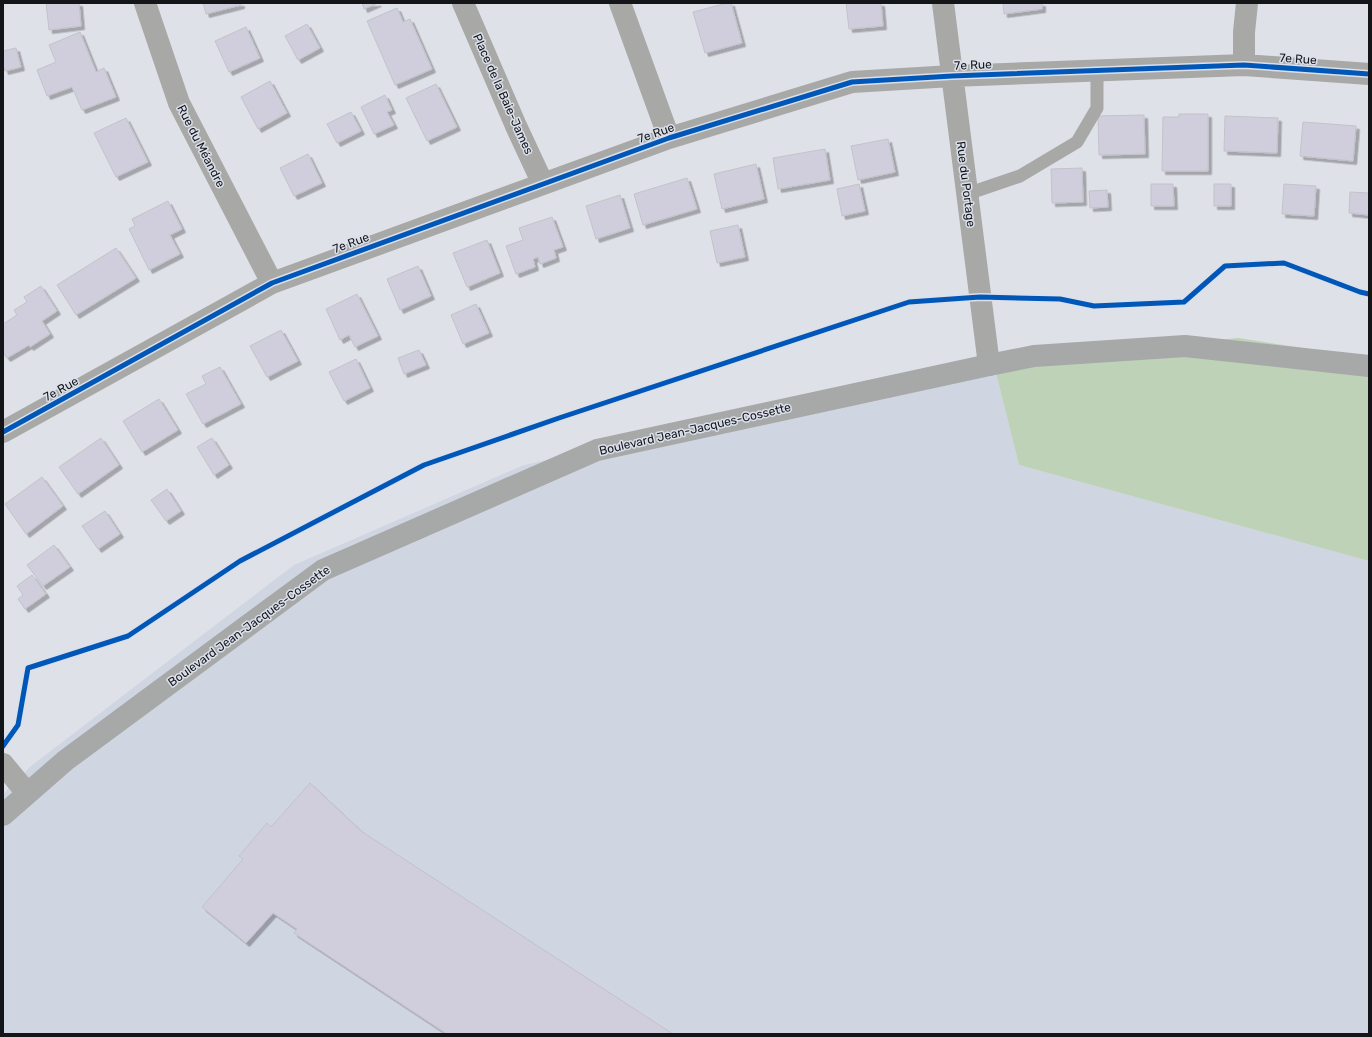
<svg xmlns="http://www.w3.org/2000/svg" width="1372" height="1037" viewBox="0 0 1372 1037" font-family="Rubik,sans-serif">
<style>
.built{fill:#d0d5e2}
.green{fill:#bdd2b6}
.building{fill:#d0cddd;stroke:#c2c3c8;filter:url(#shadow)}
.lines{fill:none;stroke-linecap:round;stroke-linejoin:round}
.service{stroke:#a8a8a7;stroke-width:13}
.minor{stroke:#a8a8a7;stroke-width:22}
.secondary{stroke:#a7a8a8;stroke-width:22}
.cycleway-casing{stroke:#dbe0eb;stroke-width:8}
.cycleway{stroke:#0057b8;stroke-width:5}
.labels{text-anchor:middle;stroke-width:3;stroke-linejoin:round;paint-order:stroke}
.street-label{font-size:12px;fill:#131519;stroke:#dbe0eb}
</style>
<defs>
<filter id="shadow"><feDropShadow dx="3.5" dy="3.5" stdDeviation="0" flood-color="#0004"/></filter>
</defs>
<rect width="100%" height="100%" fill="#dee1e8"/>
<path class="built" d="M993 361 1019 465 1369 561V1034H3V794L31 766 294 565 524 465Z"/>
<path class="green" d="M1238 338 1369 358V561L1019 465 993 361Z"/>
<path class="building" d="M46 3H79L81 26 49 30Z
M203 3H241V5L206 14Z
M362 3H378L364 9Z
M727 3H731L742 43 705 53 693 12Z
M846 3H881L883 26 849 29Z
M1003 3H1042V9L1004 14Z
M397 8 403 22 410 19 432 69 395 85 367 21Z
M307 24 320 48 298 60 285 36Z
M246 27 260 58 229 72 215 41Z
M80 32 96 72 104 68 116 97 82 110 72 87 47 96 37 70 56 62 49 45Z
M16 48 21 67 5 71 3 65V51Z
M270 81 287 113 258 129 241 97Z
M436 84 457 127 427 141 406 98Z
M385 95 392 110 387 112 394 125 374 134 361 107Z
M351 112 361 131 337 143 327 124Z
M1179 114H1208V171H1162L1163 117H1179Z
M1144 115 1145 154 1099 155 1098 116Z
M1225 116 1278 118 1277 153 1224 151Z
M126 118 148 162 116 177 94 133Z
M1303 122 1356 126 1353 161 1300 156Z
M888 139 895 172 858 180 851 146Z
M825 149 830 180 778 189 773 158Z
M308 154 322 183 294 196 280 168Z
M756 164 764 199 722 209 714 174Z
M1082 168 1083 202 1052 203 1051 169Z
M687 178 697 209 643 225 634 194Z
M859 184 865 211 842 216 837 189Z
M1151 184H1173L1174 206H1151Z
M1214 184H1231V206H1214Z
M1284 184 1316 186 1314 216 1282 214Z
M1107 190 1108 207 1090 208 1089 191Z
M1350 192 1369 193V215L1349 213Z
M620 195 630 228 596 239 586 206Z
M168 201 182 229 170 235 180 254 149 270 129 229 135 226 132 219Z
M552 217 563 247 554 250 556 258 540 264 538 257 533 259 535 267 516 274 506 246 523 240 519 228Z
M738 225 745 257 717 263 710 231Z
M487 240 500 273 467 287 453 253Z
M116 248 136 278 76 315 57 285Z
M418 266 431 296 400 310 387 279Z
M41 286 57 311 42 321 50 334 30 347 29 345 7 358 3 353V324L17 315 14 310 27 302 24 297Z
M357 294 378 336 355 347 349 335 340 340 326 309Z
M476 304 489 333 463 344 451 315Z
M281 330 298 361 267 377 250 346Z
M419 350 426 365 404 374 398 358Z
M356 359 370 388 344 401 329 372Z
M220 367 241 404 203 424 186 394 206 384 202 376Z
M159 399 178 430 142 452 123 421Z
M101 438 119 465 78 494 59 467Z
M212 438 229 465 214 475 197 447Z
M42 477 63 506 26 534 5 504Z
M167 489 181 511 166 521 151 500Z
M105 511 120 534 98 549 82 526Z
M54 545 70 567 43 586 27 565Z
M32 575 46 594 25 609 18 599 23 595 17 586Z
M310 783 361 831 673 1034H447L294 933 297 929 273 913 246 943 202 907 243 859 239 856 267 823 271 827Z"/>
<g class="lines">
<path class="service" d="M967 194 1020 176 1077 142 1097 108V71"/>
<path class="minor" d="M145 3 179 103 272 283
M463 3 516 126 543 184
M620 3 669 138
M943 3 989 365
M1244 65V32L1247 3
M3 432 272 283 669 138 852 82 952 76 1244 65 1369 74
M3 764 27 793"/>
<path class="secondary" d="M3 815 66 760 323 570 597 450 989 365 1034 356 1185 346 1369 366"/>
<defs>
<path id="cycleway" d="M3 432 272 283 669 138 852 82 952 76 1244 65 1369 74
M3 746 18 725 28 668 128 636 240 561 424 465 559 418 909 302 980 297 1060 299 1094 306 1184 302 1225 266 1284 263 1360 292 1369 294"/>
</defs>
<use href="#cycleway" class="cycleway-casing"/>
<use href="#cycleway" class="cycleway"/>
</g>
<g class="labels">
<g class="street-label">
<text transform="translate(1298 59) rotate(4)" y="4">7e Rue</text>
<text transform="translate(973 65) rotate(-2)" y="4">7e Rue</text>
<text transform="translate(503 94) rotate(66)" y="4">Place de la Baie-James</text>
<text transform="translate(656 133) rotate(-19)" y="4">7e Rue</text>
<text transform="translate(201 146) rotate(63)" y="4">Rue du Méandre</text>
<text transform="translate(966 184) rotate(83)" y="4">Rue du Portage</text>
<text transform="translate(351 243) rotate(-20)" y="4">7e Rue</text>
<text transform="translate(61 389) rotate(-29)" y="4">7e Rue</text>
<text transform="translate(695 429) rotate(-13)" y="4">Boulevard Jean-Jacques-Cossette</text>
<text transform="translate(249 626) rotate(-36)" y="4">Boulevard Jean-Jacques-Cossette</text>
</g>
</g>
<rect width="1372" height="1037" fill="none" stroke="#131519" stroke-width="8"/>
</svg>
